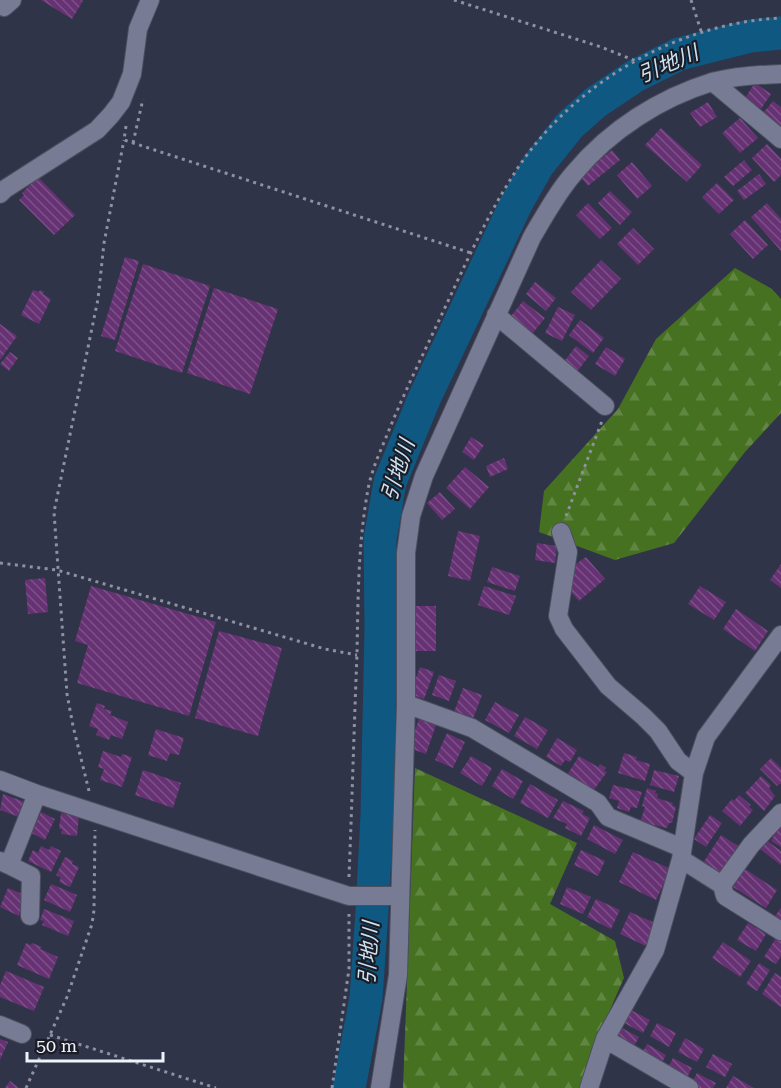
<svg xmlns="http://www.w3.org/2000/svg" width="781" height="1088" viewBox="0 0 781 1088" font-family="'Roboto Serif','Noto Sans JP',serif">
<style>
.forest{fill:url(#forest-firs)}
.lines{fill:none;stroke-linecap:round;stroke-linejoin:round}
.river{stroke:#0f5882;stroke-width:33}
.building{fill:url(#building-back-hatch)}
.minor-casing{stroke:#4c4f60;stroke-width:20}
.path{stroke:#8e91a0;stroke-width:3;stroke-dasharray:3 4.5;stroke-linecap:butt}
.minor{stroke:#777c94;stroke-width:18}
.labels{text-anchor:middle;stroke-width:4.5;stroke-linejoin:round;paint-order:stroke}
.water-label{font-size:21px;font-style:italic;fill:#cee2f1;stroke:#1a1c26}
</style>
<defs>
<pattern id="forest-firs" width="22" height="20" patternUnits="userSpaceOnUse" patternTransform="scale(1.5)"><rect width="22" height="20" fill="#467121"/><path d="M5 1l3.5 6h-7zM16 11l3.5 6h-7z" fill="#618642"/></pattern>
<pattern id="building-back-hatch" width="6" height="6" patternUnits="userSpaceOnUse" patternTransform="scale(1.5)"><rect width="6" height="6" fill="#673273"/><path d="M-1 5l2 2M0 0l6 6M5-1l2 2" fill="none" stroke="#7d5088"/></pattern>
</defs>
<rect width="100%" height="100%" fill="#303448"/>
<path class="forest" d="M735 268 772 289 781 299V413L745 452 674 543 615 560 539 532 544 491 618 409 656 339Z
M415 768 577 843 550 904 615 941 624 978 594 1046 579 1088H403Z"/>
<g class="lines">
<path class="river" d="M349 1088 366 998 372 911 377 815 381 629 380 539 390 482 424 399 516 204 538 165 570 125 596 102 635 76 679 54 750 36 781 33"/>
</g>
<path class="building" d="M41 0H81L83 1 72 19Z
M755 83 771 94 761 109 745 98Z
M773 101 781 107V128L763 113Z
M708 102 717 117 700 127 690 113Z
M740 118 758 138 740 153 722 133Z
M661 128 702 165 687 182 645 145Z
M767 144 781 159V175L774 182 752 158Z
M612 150 620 160 588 186 580 176Z
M744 160 752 170 733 186 724 177Z
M632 162 652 186 637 199 617 175Z
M759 174 766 184 744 200 737 191Z
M38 177 75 215 54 235 19 200 24 195 22 193Z
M717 183 734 200 719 214 702 197Z
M610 191 632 212 620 225 598 203Z
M588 203 612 228 600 239 576 215Z
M767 203 781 219V251L751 217Z
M745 220 768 245 753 259 730 234Z
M633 228 654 249 638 265 617 244Z
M125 257 139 261 115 340 101 336Z
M601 260 621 279 591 310 571 292Z
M143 264 210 286 182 373 115 351Z
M535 282 556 298 546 311 526 294Z
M214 288 278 309 250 394 187 373Z
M33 290 39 292 40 290 44 292 43 294 51 299 39 324 21 315Z
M523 301 545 318 532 334 511 316Z
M558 307 575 315 562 341 545 333Z
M580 320 604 338 593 353 569 335Z
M0 324 17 336 0 360Z
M576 346 589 356 576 373 563 363Z
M606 347 625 359 615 376 595 364Z
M10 352 18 358 9 371 0 364Z
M471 437 484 445 474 460 462 452Z
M504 458 508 469 490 477 486 466Z
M465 467 489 487 470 509 446 488Z
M440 492 455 509 442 520 427 503Z
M458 531 480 536 470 581 448 576Z
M537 543 557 546 555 563 535 560Z
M586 557 605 579 579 601 571 592 573 566Z
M781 564V588L770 580Z
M492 567 520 576 515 591 487 582Z
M45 578 48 612 28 614 25 580Z
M91 586 216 622 189 716 77 683 88 645 75 641Z
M484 586 516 596 509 615 478 605Z
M700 586 726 602 714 620 688 604Z
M415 606H436V651H415Z
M736 609 768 631 755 651 723 629Z
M219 631 282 648 258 736 195 718Z
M420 667 434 672 424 699 410 694Z
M439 675 456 681 449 701 432 695Z
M463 688 482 695 473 719 454 712Z
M495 702 519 715 509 733 485 720Z
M97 703 105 706 104 709 112 711 110 715 128 722 122 739 111 735 109 740 96 735 98 729 89 726Z
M525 717 548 730 537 749 514 736Z
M419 719 436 725 426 754 409 748Z
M156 729 184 738 179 755 170 753 167 761 148 755Z
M447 733 465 742 453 768 435 760Z
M557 738 577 750 570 762 565 760 561 766 546 757Z
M103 751 121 757 122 754 132 757 122 787 100 780 104 769 98 767Z
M624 753 637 757 636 760 650 764 645 781 618 773Z
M471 756 492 768 482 786 460 773Z
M579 756 598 767 600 764 606 768 604 771 607 772 593 791 567 775Z
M771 758 781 768V783L777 786 760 769Z
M502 769 523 781 513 799 492 786Z
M143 770 181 783 173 808 135 795Z
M654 770 679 776 674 792 650 785Z
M761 776 771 785 769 788 775 796 764 811 745 793Z
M530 784 558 800 548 818 520 803Z
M613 785 642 792 637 808 631 807 629 812 617 808 619 801 609 798Z
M647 788 656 791 655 793 658 794 657 798 673 803 672 805 676 807 672 823H669L667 828 640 822 645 807 642 806Z
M3 794 25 802 19 817 0 810Z
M739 795 751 805 749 807 753 810 740 826 722 811 732 799 734 801Z
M563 801 584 811 582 814 590 818 581 836 565 828 567 824 553 818Z
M41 812 55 819 45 840 31 833Z
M61 813 79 815 77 836 61 834 62 829H59Z
M710 815 722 823 706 847 694 839Z
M781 823V847L771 841Z
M594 825 623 840 615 854 587 839Z
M721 835 738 846 720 873 703 863Z
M766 840 781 851V865L760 849Z
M41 846 49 850 51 846 61 851 51 872 28 861 33 850 38 853Z
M581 850 605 861 598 876 574 865Z
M633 852 671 869 656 900 619 882Z
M65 857 73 861 72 864 79 867 70 887 59 882 61 878 56 875Z
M745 869 777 890 766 908 733 887Z
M51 884 77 895 70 912 44 900Z
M567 887 591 897 583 914 560 904Z
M8 888 27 896 19 916 0 907Z
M596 899 620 910 611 929 587 917Z
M781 908V920L775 916Z
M44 909 74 921 68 936 42 925 44 921 40 920Z
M630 912 655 923 646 946 620 934Z
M748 923 766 934 756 951 737 940Z
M776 938 781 941V956L776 964 764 957Z
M723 942 751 961 740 977 712 958Z
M26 943 31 945 32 943 42 947 40 949 58 957 49 979 17 965Z
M759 963 770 970 757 991 746 984Z
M6 971 44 987 34 1011 0 997V985Z
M775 973 781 977V1007L762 994Z
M631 1010 650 1020 643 1033 624 1023Z
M657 1023 676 1033 669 1047 650 1036Z
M620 1027 639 1037 632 1050 613 1040Z
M685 1038 704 1049 697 1062 678 1052Z
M0 1039 8 1042 0 1060Z
M647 1044 666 1055 659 1068 640 1057Z
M713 1054 732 1064 725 1077 706 1067Z
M673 1058 692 1068 685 1082 666 1071Z
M697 1073 716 1083 713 1088H694L690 1086Z
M733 1076 754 1088H726Z
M10 1081 19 1088H5Z"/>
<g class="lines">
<defs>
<path id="minor" d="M0 5 4 7 12 0
M713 82 781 139
M0 194 5 189 97 130 111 115 121 102 132 74 138 29 150 0
M496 315 605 406
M561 532 568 552 558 616 564 629 608 686 643 716 658 731 678 761 694 773
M406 704 472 728 598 803 608 817 682 848
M0 780 37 794 349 896H400
M681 859 722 885 751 845 781 813
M0 861 9 865 37 794
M9 865 31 876 30 916
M722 885 725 896 781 931
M0 1025 22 1034
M605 1039 689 1088
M380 1088 398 975 406 704V553L411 516 424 476 532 237C545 215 558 191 575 172 610 130 660 98 712 82 735 76 758 75 781 74
M589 1088 605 1039 655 950 681 859 694 773 706 737 781 635"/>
</defs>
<use href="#minor" class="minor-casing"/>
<path class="path" d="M454 0 601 47 636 61
M691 0 701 31
M126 126 124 140 471 253
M133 143 143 99
M566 516 602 421
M0 563 57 570 325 649 357 655
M89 791 73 726 67 694 54 512 98 299 104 243 124 140
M349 877C352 803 354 728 357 654 358 601 358 547 367 495 370 474 379 454 387 435 401 400 417 367 433 333 458 281 481 226 512 177 568 86 675 23 781 18
M50 1035 216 1088
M26 1088 67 997 92 924 94 910 95 830
M332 1088 349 969V914"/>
<use href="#minor" class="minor"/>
</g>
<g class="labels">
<g class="water-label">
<text transform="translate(668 64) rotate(-23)" y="7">引地川</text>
<text transform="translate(398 470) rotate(-72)" y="7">引地川</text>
<text transform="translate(369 953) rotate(-86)" y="7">引地川</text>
</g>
</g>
<path d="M27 1052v9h136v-9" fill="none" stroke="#f0f3fd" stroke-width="3"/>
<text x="36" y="1052" font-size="18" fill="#f0f3fd" stroke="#1a1c26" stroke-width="4.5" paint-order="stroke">50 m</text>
</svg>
